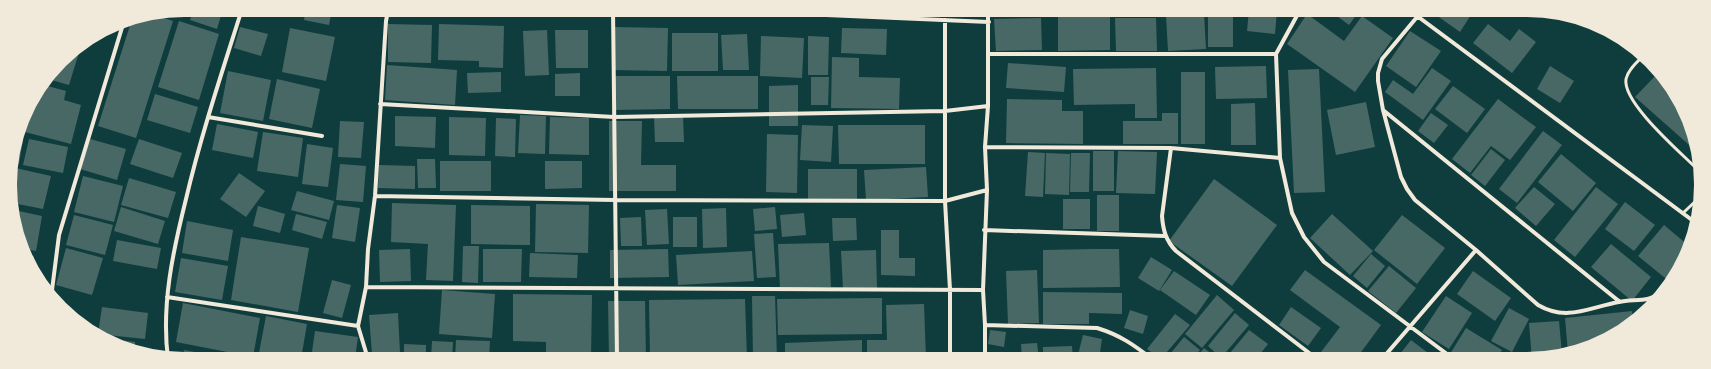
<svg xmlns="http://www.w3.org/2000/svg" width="1711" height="369" viewBox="0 0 1711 369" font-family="'Sofia Sans Condensed',sans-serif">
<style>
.building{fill:#486865}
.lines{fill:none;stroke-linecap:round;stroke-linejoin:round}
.service{stroke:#f1e9da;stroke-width:3}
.minor{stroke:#f1e9da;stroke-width:4}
.rim{fill:none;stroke:#f1e9da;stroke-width:2}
</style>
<rect width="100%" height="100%" fill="#0f3d3e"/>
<path class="building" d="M194 9H223L217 29 190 20Z
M306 9H332L329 25 304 20Z
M1089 10H1110V50L1058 51V12H1089Z
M1117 10H1138V13H1117Z
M1249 10H1277L1275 34 1247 31Z
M1329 10H1360L1349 25Z
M1429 10H1474L1460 32Z
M1208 11H1233V47H1208Z
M1204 14 1206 49 1168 51 1166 15Z
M1307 14 1344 41 1362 16 1393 38 1355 92 1287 44Z
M155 15 173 21 136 138 98 126 132 19Z
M1041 18 1042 50 996 51 994 19Z
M1115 18H1156L1157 51H1116Z
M179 21 219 34 199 100 158 87Z
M388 24 432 25 431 63 388 62Z
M439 24 504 26 503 68 479 67V61L438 60Z
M1488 24 1510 41 1519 29 1536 42 1512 73 1473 43Z
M240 27 268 34 261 56 234 48Z
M612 27 668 28 667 71 612 70Z
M290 28 335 37 326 81 282 72Z
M842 28 887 29 886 55 841 53Z
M547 30 549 75 525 76 523 31Z
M555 30H588V68H556Z
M1410 31 1441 51 1416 87 1386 66Z
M672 33H718V71H672Z
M747 34 749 70H723L721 35Z
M761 36 804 38 802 78 760 76Z
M808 36 829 37 828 75H808Z
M81 46 69 85 48 79 61 60Z
M832 57 859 58V77L900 78 899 109 831 108Z
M1008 63 1066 67 1064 92 1006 88Z
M387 65 457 70 455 105 385 100Z
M1266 66 1267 98 1216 99 1215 67Z
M1550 66 1574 81 1560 103 1537 89Z
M1156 68 1157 118H1135V104L1074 105 1073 69Z
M1432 68 1451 81 1423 120 1385 92 1393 80 1413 94Z
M1319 69 1325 192 1294 193 1288 70Z
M228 71 271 80 263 121 220 113Z
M501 72V92L468 93 467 73Z
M1181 72H1205V144H1181Z
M1659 72 1666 77 1696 139 1697 152 1635 97Z
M580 73V96H555V74Z
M613 76H670V109L614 110Z
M677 76H758V109H678Z
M811 77H829L828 105H811Z
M277 79 320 89 312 128 269 119Z
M44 85 66 91 64 100 81 105 71 144 25 132 34 100Z
M798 85V126H769V86Z
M1453 86 1485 109 1467 133 1435 109Z
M155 94 198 107 190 133 147 120Z
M1007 99 1062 100V111H1083V144L1006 143Z
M1498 99 1536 127 1510 160 1491 146 1470 173 1452 159Z
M1366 102 1375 147 1336 155 1327 110Z
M1255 103 1256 145H1231V104Z
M1162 113H1178V144H1123V121H1162Z
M1431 113 1448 125 1434 143 1418 131Z
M520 115 546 116 545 154 518 153Z
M395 116 436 117 435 148 395 146Z
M654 116H683L684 142H655Z
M449 117 486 118 485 156 449 155Z
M550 117 589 118V155L549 154Z
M496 118 516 119 515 157 495 156Z
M340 121 364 122 361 158 338 157Z
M609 121H642L641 165H676V191H609Z
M217 124 258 132 253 158 212 150Z
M802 125 833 126 831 162 800 160Z
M838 125H925V164H839Z
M1543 131 1562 145 1517 203 1499 189Z
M263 132 303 138 298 177 257 171Z
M767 134 798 135 797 193 766 192Z
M17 139 23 140 19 164 12 163Z
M29 139 68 147 63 173 23 165Z
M90 139 126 149 117 180 80 169Z
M139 139 182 153 173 178 130 164Z
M307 144 333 148 328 187 302 184Z
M1491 149 1505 160 1485 186 1471 175Z
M1093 151H1114V191H1093Z
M1118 151 1157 152 1155 194 1116 193Z
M1028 152 1045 153 1043 197 1025 196Z
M1046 153 1070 154 1069 195 1045 194Z
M1071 153H1090L1089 192H1070Z
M1561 154 1596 183 1573 211 1538 182Z
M417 159H435L436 188H418Z
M440 161H491V191H440Z
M545 161H582V188L545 189Z
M340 164 366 166 363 202 336 200Z
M379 165 415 166V189L378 188Z
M11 167 51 176 43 209 13 203 9 173Z
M926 167 928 197 866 200 864 170Z
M808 169H857V199H808Z
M239 173 265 191 246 217 220 199Z
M83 176 123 186 114 222 74 212Z
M129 178 176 192 168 218 121 205Z
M1214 179 1277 225 1232 286 1169 241Z
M1534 187 1555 204 1536 226 1515 208Z
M1596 187 1618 204 1575 257 1554 240Z
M297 191 334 201 329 220 291 210Z
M1097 195H1119V231H1097Z
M1063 199H1090V229H1063Z
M1625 202 1655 225 1634 251 1605 229Z
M392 203 456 205 453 281 426 280 428 244 391 242Z
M536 204 589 205 588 253 535 252Z
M337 205 360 208 355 242 332 238Z
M471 205 530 206V245L471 244Z
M258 206 285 214 280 233 253 226Z
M121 207 165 221 158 244 114 231Z
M775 207 777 229 755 231 753 209Z
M726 208 727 247 703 248 702 209Z
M667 209 669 244 647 245 645 210Z
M14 210 42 216 36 251 23 249 18 241Z
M804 213 806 235 782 237 780 215Z
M296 214 327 222 322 239 292 230Z
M1332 214 1373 251 1350 275 1310 238Z
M74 215 113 225 105 255 66 245Z
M1402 215 1445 248 1417 284 1374 250Z
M641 217 642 246H621L620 218Z
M673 217H697V247H673Z
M832 218H856L857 240 833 241Z
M187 221 233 230 228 261 182 253Z
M1664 225 1689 246 1684 262 1670 282 1638 256Z
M881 230H899V258H915V276L881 275Z
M773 233 776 277 757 278 754 234Z
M241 237 309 248 298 312 231 300Z
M117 240 161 248 157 269 113 261Z
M829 243 831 287 780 289 778 244Z
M1611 244 1651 277 1632 301 1591 267Z
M463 246H479L478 283 462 282Z
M66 248 103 258 92 295 56 285Z
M410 249 411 281 380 282 379 250Z
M483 249H522L521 282H483Z
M668 249 669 277 610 278V250Z
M1093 249H1119L1120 287 1043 288V250Z
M876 250 877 288 843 289 841 251Z
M752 251 754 281 678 285 676 255Z
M530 253 578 255 577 278 529 277Z
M1371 254 1385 266 1367 288 1353 276Z
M26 255 34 256 32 264Z
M1151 257 1172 270 1159 291 1138 278Z
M181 258 228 266 222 300 175 292Z
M1389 266 1416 288 1396 313 1368 291Z
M1037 270 1039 323 1008 324 1006 271Z
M1305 270 1381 325 1356 359H1323L1318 356 1340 327 1290 290Z
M1174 271 1210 295 1196 315 1160 290Z
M1473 271 1511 298 1495 321 1457 294Z
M332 280 351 285 342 318 323 313Z
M442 290 495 294 492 338 439 334Z
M1043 292 1122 293V314L1089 313V324H1043Z
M513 294 592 295 591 358 546 357V342L513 341Z
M1217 295 1234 310 1202 348 1185 334Z
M752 296H775L777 359H753Z
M1446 296 1472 313 1449 349 1422 332Z
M882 298V334L778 335 777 299Z
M745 299 747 359H650L649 300Z
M608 301H645L646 359H609Z
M183 303 260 318 253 357 176 342Z
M924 304 926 359H867V340H887L886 305Z
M102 307 148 313 145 339 98 334Z
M1291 307 1321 328 1308 346 1279 325Z
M1509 308 1529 319 1512 352 1491 341Z
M1130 310 1148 316 1143 334 1124 328Z
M1632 311 1633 320 1594 347 1568 353 1565 318Z
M398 313 400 353 372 354 369 315Z
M1235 313 1249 325 1221 358 1208 346Z
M1175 314 1190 325 1161 359 1147 349Z
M266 316 307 324 301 359 258 358Z
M1559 321 1562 354 1532 360 1529 323Z
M1466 328 1502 350 1496 360H1458L1450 354Z
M990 330 1006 332 1004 347 988 344Z
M1249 330 1268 344 1256 359H1225Z
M315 331 358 337 355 359H311Z
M1083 335 1102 339 1099 359H1077Z
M1184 337 1200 350 1192 359H1166Z
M102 338 135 342V350L107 342Z
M456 340 490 341 489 359H455Z
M862 340V359H785V343Z
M1411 340 1432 356 1430 360 1396 359Z
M432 341 453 342 452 359H431Z
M1037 343 1039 359H1022L1021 344Z
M404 344 426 345V359H404Z
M1072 346 1073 359H1043V347Z
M1204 348 1217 358 1216 359H1195Z
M184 350 228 358V359H182Z
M1507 352 1518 360H1502Z"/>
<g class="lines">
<path class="service" d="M1642 57C1636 63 1628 70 1626 79 1622 102 1679 151 1695 167L1698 172
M1683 213 1700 197"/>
<path class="minor" d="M613 9 617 359
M708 10 989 22
M1300 10 1276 54 1280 158 1292 213 1304 237 1324 262 1455 360
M1409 10 1696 223
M1417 17 1382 59 1378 73V81L1383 110 1401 177 1407 189 1415 200 1476 250 1538 305C1567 322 1590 307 1619 302 1634 299 1649 302 1662 293
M945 20V201L950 290V359
M988 54H1276
M380 104 614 117 945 111 988 106
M1383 110 1620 302
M208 117 322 136
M985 147 1171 148 1280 158
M1171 148 1162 216C1163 230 1166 241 1176 251L1317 359
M375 196 615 200 945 201 987 190
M984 230 1165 236
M366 287 983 290
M167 297 358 326
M51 298 59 235 124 21
M985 325 1097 328C1120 335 1134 345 1152 359
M168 359C161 305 173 251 186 199 201 135 222 72 242 9
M368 359 358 326 366 287 368 249 375 196 386 21 388 11 392 9
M985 359V325L983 290 987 190 985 147 988 106V10
M1382 359 1476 250"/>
</g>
<path d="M0 0H1711V369H0ZM184 16H1527A168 168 0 0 1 1695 184V185A168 168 0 0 1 1527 353H184A168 168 0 0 1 16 185V184A168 168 0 0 1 184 16Z" fill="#f1e9da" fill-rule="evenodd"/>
<path class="rim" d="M184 16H1527A168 168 0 0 1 1695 184V185A168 168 0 0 1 1527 353H184A168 168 0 0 1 16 185V184A168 168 0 0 1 184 16Z"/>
</svg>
